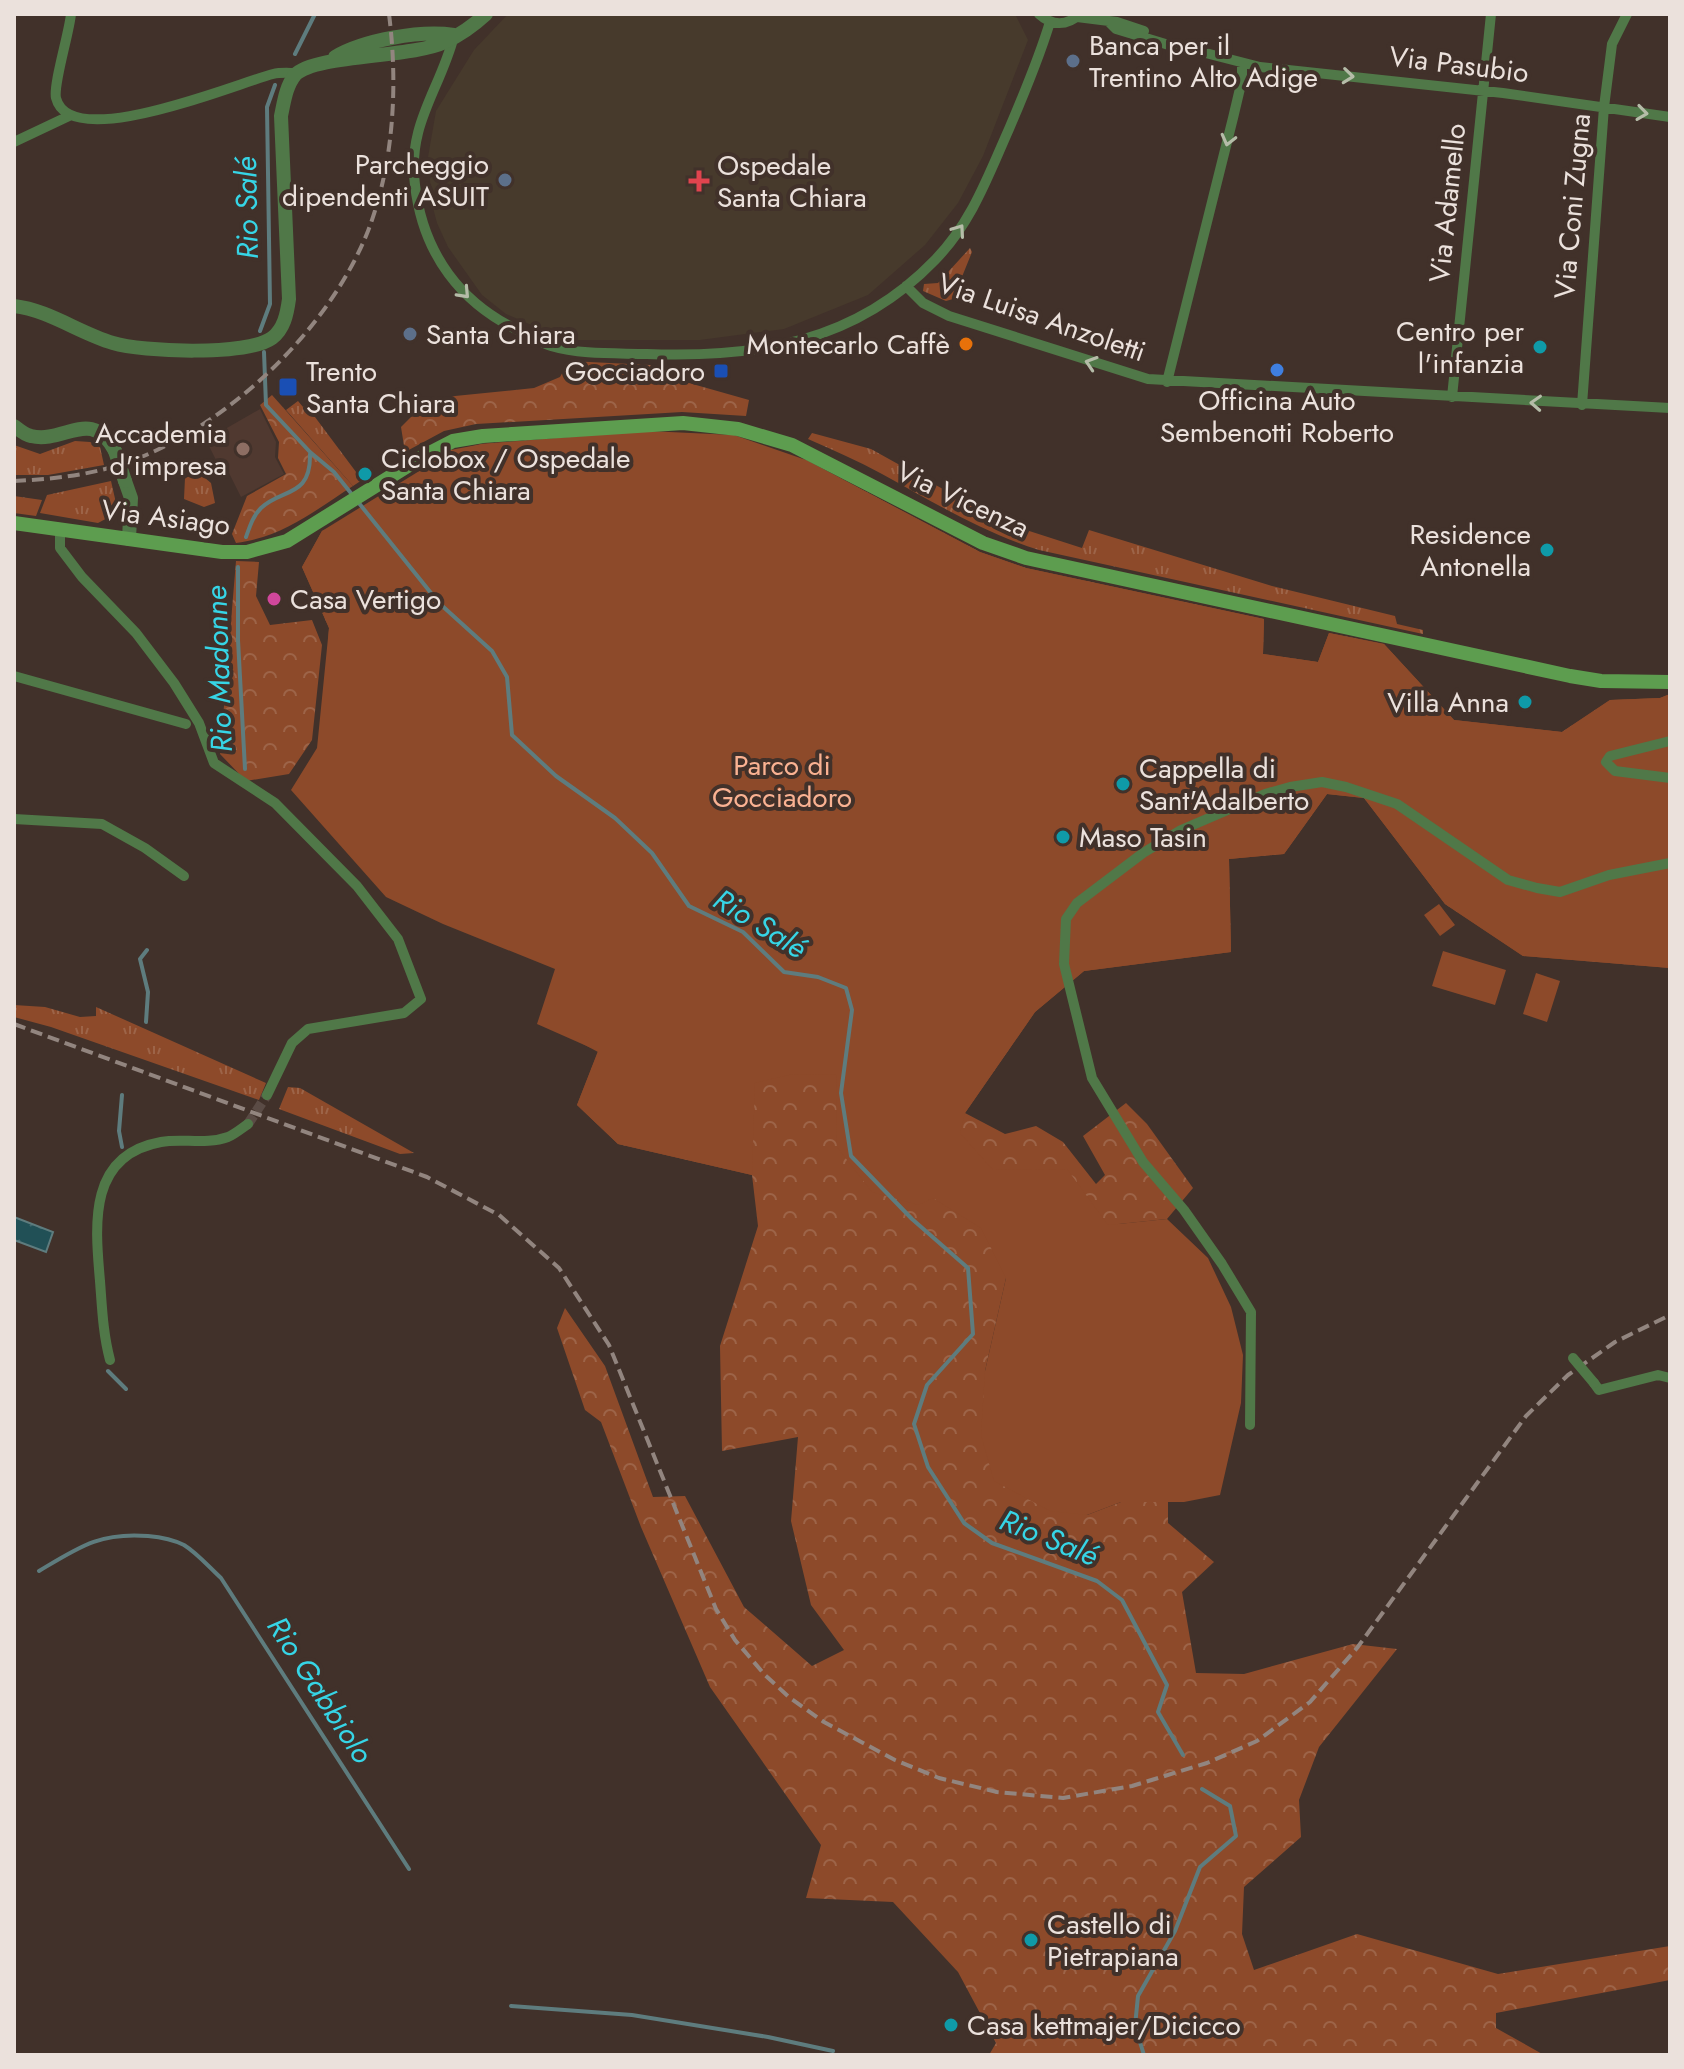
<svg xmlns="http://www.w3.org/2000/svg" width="1684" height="2069" viewBox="0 0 1684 2069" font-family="Jost,sans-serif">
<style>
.built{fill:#503930}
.medical{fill:#473a2c}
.grass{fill:url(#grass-tufts)}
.forest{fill:url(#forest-crowns)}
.park{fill:#8d4a2a}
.water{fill:url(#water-ripples);stroke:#5e7c7e;stroke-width:2}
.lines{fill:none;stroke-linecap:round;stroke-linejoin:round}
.stream{stroke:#5e7c7e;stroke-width:4}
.minor-tunnel{stroke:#5a4b45;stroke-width:10;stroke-dasharray:10 5;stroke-linecap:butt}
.minor{stroke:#507848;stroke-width:10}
.tertiary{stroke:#507848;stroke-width:14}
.secondary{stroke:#5d9d4f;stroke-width:14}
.rail{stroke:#92857f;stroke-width:4;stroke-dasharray:12 6;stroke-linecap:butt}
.minor-bridge{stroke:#507848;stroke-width:10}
.tertiary-bridge{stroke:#507848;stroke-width:14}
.oneway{stroke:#b5bca8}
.service-dot{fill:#5c6f8a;stroke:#41312a;stroke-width:3}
.health-dot{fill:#e0444e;stroke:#41312a;stroke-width:3}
.food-dot{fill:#e8710a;stroke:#41312a;stroke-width:3}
.culture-dot{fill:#0f9aa8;stroke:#41312a;stroke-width:3}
.shop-dot{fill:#3f7fe0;stroke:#41312a;stroke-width:3}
.transit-dot{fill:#1a4fb4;stroke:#41312a;stroke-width:3}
.education-dot{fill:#8d6e63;stroke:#41312a;stroke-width:3}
.hotel-dot{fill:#d1479c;stroke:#41312a;stroke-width:3}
.labels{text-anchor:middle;stroke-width:8;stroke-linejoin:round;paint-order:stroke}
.poi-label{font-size:28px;fill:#ebe1dc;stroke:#41312a;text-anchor:start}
.street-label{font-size:28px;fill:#ebe1dc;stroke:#41312a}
.park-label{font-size:28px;fill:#fab292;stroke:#41312a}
.water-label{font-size:30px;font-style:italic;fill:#36d5e6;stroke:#41312a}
</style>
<defs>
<pattern id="grass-tufts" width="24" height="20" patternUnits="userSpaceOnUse" patternTransform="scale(2)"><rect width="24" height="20" fill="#8d4a2a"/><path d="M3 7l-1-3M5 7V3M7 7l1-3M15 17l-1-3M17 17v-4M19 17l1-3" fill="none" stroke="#9d6448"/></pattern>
<pattern id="forest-crowns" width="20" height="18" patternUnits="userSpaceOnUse" patternTransform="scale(2)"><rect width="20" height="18" fill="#8d4a2a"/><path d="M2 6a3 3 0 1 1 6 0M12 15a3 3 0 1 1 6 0" fill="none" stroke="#9d6448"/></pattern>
<pattern id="water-ripples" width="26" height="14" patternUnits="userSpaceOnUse" patternTransform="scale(2)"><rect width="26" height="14" fill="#215056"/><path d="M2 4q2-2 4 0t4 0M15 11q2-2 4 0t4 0" fill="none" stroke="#41696e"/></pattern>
</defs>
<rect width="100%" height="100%" fill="#41312a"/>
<path class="built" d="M260 409 276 442 275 457 284 474 241 497 227 469 221 470 206 440Z"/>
<path class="medical" d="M508 14H1015L1028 40 983 156 958 203 925 245 868 295 784 329 700 340H572L552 334 506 314 482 295 448 247 437 223 432 204 428 157 436 111 474 50Z"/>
<path class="grass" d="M970 248 972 252 953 299 946 301 923 291 924 284 938 283Z
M298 401 303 407 306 405 362 480 353 486 286 410Z
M812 433 871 449 977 508 1023 529 1082 548 1089 530 1272 586 1395 616 1397 624 1423 630V634L1039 550C982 532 933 502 882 474 858 461 833 450 808 439Z
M75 441 90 442 100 447 104 465 48 475H14V445L40 454Z
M199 473 211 483 215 503 204 507 184 499 185 478Z
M111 481 116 503 113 515 98 523 40 513 47 495Z
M14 1005 45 1007 80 1017 96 1016V1007L266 1083 259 1100 51 1027 14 1017Z
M288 1087 300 1088 414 1153 400 1154 279 1109Z"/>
<path class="forest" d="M569 361 650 365 668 383H689L749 400 746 416 682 412 476 424 444 431 405 452 401 427 423 405 455 396 534 388 560 377Z
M272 395 353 486C314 511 283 537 236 543L232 534 247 496 286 474 278 458 279 442 260 405Z
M648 431 806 460 980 552 1026 568 1264 619 1263 654 1318 662 1329 633 1384 644 1454 720 1562 732 1610 700 1660 698 1670 694V968L1523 956 1445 904 1364 798 1327 794 1284 854 1229 859 1231 952 1084 971 1035 1012 965 1113 1005 1134 1036 1126 1063 1142 1096 1184 1105 1175 1083 1136 1126 1103 1147 1124 1193 1188 1167 1219 1119 1224 1006 1278 985 1371 1087 1515 1121 1502 1168 1501V1523L1214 1562 1182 1592 1196 1673 1244 1674 1353 1644 1397 1649 1319 1747 1299 1800 1301 1837 1244 1887 1242 1934 1254 1970 1357 1934 1498 1974 1670 1946V1980L1496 2013V2028L1544 2055H989L996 2043 958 1972 893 1902 806 1898 821 1845 710 1687 641 1527 601 1422 585 1410 557 1328 565 1308 605 1366 653 1497 685 1496 744 1607 812 1666 844 1650 811 1605 791 1521 798 1437 722 1451 720 1346 758 1226 752 1175 618 1144 577 1105 598 1052 574 1039 570 961 328 642 329 628 302 567 322 531 437 482 426 458 482 444Z
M14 496 42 500 36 516 14 513Z
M236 561 259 562 256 596 270 625 312 620 322 645 312 740 289 774 246 781 220 754Z"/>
<path class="park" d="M648 431 734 435 806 460 980 552 1026 568 1264 619 1263 654 1318 662 1329 633 1384 644 1454 720 1562 732 1610 700 1660 698 1670 694V968L1523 956 1445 904 1364 798 1327 794 1284 854 1229 859 1231 952 1084 971 1035 1012 965 1113 960 1133 993 1170 1067 1169 1108 1225 1167 1219 1208 1258 1231 1307 1243 1355 1241 1403 1220 1495 1184 1502H1121L1087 1515 1050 1511 994 1481 981 1435 985 1371 1006 1278 981 1228 933 1198 918 1205 872 1192 837 1147 836 1075 793 1074 755 1083 752 1175 618 1144 577 1105 598 1051 537 1024 555 969 443 924 386 897 291 790 317 748 329 628 302 567 322 531 429 465 426 458 440 452 482 444Z
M1439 904 1455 925 1440 936 1424 915Z
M1443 951 1506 970 1495 1005 1432 986Z
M1536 973 1560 981 1547 1022 1523 1014Z"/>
<path class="water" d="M14 1217 53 1232 46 1252 14 1240Z"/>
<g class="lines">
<path class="stream" d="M295 54 315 14
M260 331 270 304 267 107 275 85
M264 352 266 405 310 452 334 472 439 603 492 651 507 677 512 735 556 776 615 818 652 853 689 906 743 932 784 972 818 977 846 988 852 1010 841 1093 851 1156 912 1219 968 1268 973 1334 927 1385 914 1424 928 1467 964 1523 992 1543 1097 1581 1122 1600 1167 1685 1158 1712 1183 1755
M246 537C250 526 253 516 261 508 282 488 311 498 310 454
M238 567V640L245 769
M146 1022 148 992 140 959 147 950
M122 1147 119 1131 122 1095
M108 1371 126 1389
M39 1571C79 1547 100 1532 148 1536 159 1537 174 1540 184 1545 197 1553 209 1567 221 1578L409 1869
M511 2006 632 2015 768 2037 833 2051
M1144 2055 1135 2026 1138 1996 1175 1931 1200 1867 1236 1836 1230 1806 1202 1789"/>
<path class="minor-tunnel" d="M248 1124 267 1095"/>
<path class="minor" d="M71 14C69 34 53 85 56 98 70 154 237 83 273 74 281 72 289 73 297 73
M1039 14C1052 26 1067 26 1080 14
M1077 17 1117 22 1144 31
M1110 23 1116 29 1182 49H1190L1260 67 1503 93 1670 117
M454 36C440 90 407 124 415 185 423 254 461 305 524 333 533 337 541 343 551 346 581 355 616 353 647 354 757 358 855 343 935 260 972 222 988 176 1009 129 1024 94 1039 58 1050 22
M14 142 69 116
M906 286 923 303 949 316 1148 379 1670 408
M1167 382 1233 118 1242 80V64
M1452 397 1491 14
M1582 405 1604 107 1612 44 1627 14
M60 529V548L82 577 136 633 174 683 199 723 214 763 275 803 357 886 398 939 421 999 404 1013 308 1029 292 1043 267 1095
M14 676 186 724
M1670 741 1610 756 1606 762 1615 771 1670 778
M14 819 102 824 145 848 184 876
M110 1360C103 1334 102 1307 100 1281 95 1224 88 1155 161 1142 182 1138 206 1145 228 1137 235 1134 242 1128 248 1124
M1594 1383 1599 1390 1658 1375 1670 1378
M1250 1425 1251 1312 1222 1264 1184 1210 1143 1162 1092 1078 1064 964 1066 919 1077 903 1143 853 1181 830 1265 794 1290 787 1322 782 1346 787 1397 804 1508 880 1537 888 1560 892 1609 875 1670 863"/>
<path class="tertiary" d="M335 57C364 40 420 30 454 35
M14 306C49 310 79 333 113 343 142 352 247 356 272 338 284 329 287 314 289 299L281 116C284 102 286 86 295 75 315 54 412 58 445 42 460 35 474 25 486 14
M14 426C19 430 25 435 31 436 65 444 91 406 115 451
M125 481 131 498 129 539"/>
<path class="secondary" d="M14 523 222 552H247L287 541 422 457 453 441 483 436 683 423 738 429 792 445 983 543 1026 558 1570 676 1601 681 1670 682"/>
<path class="rail" d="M14 481C56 479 100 474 139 458 235 419 330 327 368 231 394 163 398 85 389 14
M14 1024 427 1177 499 1215 559 1268 609 1345 716 1609 735 1640 765 1675 790 1698 824 1722 895 1760 939 1778 997 1792 1063 1798 1132 1786 1207 1763 1257 1741 1310 1702 1357 1648 1526 1416 1568 1375 1615 1342 1670 1315"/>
<path class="minor-bridge" d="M1573 1358 1594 1383"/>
<path class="tertiary-bridge" d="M115 451 125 481"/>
</g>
<defs><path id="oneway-chevron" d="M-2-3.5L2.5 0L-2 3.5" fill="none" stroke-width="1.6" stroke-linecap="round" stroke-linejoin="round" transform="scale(2)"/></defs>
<g class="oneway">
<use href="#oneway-chevron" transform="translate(1348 76) rotate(6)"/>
<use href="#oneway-chevron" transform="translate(1642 113) rotate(8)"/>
<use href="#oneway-chevron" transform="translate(1228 140) rotate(104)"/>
<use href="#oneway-chevron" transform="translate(959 230) rotate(-55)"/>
<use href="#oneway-chevron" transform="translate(464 293) rotate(47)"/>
<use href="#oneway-chevron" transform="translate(1091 363) rotate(-162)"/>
<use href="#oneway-chevron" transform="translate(1536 403) rotate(-177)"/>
</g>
<g class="service-dot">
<circle cx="1073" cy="61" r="8"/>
<circle cx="505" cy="180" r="8"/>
<circle cx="410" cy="334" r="8"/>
</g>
<path class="health-dot" d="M695 169h8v8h8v8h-8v8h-8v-8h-8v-8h8z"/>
<circle class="food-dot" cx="966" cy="344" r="8"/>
<g class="culture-dot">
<circle cx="1540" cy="347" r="8"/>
<circle cx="365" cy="474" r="8"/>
<circle cx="1547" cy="550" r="8"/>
<circle cx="1525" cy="702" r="8"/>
<circle cx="1123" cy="784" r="8"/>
<circle cx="1063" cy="837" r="8"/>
<circle cx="1031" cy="1940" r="8"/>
<circle cx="951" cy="2025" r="8"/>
</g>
<circle class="shop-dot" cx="1277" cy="370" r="8"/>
<g class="transit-dot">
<rect x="713" y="363" width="16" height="16" rx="4"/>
<rect x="278" y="377" width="20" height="20" rx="4"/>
</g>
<circle class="education-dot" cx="243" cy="449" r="8"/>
<circle class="hotel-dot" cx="274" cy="599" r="8"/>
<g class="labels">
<g class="poi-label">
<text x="1089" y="55">Banca per il<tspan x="1089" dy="32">Trentino Alto Adige</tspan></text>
<text x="489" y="174" text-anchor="end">Parcheggio<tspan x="489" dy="32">dipendenti ASUIT</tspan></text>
<text x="717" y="175">Ospedale<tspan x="717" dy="32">Santa Chiara</tspan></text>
<text x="1524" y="341" text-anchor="end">Centro per<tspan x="1524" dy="32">l'infanzia</tspan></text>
<text x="426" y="344">Santa Chiara</text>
<text x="950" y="354" text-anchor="end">Montecarlo Caffè</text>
<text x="306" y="381">Trento<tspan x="306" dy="32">Santa Chiara</tspan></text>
<text x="705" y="381" text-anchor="end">Gocciadoro</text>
<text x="1277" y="410" text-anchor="middle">Officina Auto<tspan x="1277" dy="32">Sembenotti Roberto</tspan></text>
<text x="227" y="443" text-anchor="end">Accademia<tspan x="227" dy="32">d'impresa</tspan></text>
<text x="381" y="468">Ciclobox / Ospedale<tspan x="381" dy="32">Santa Chiara</tspan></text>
<text x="1531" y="544" text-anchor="end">Residence<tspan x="1531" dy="32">Antonella</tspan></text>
<text x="290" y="609">Casa Vertigo</text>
<text x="1509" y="712" text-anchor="end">Villa Anna</text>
<text x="1139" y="778">Cappella di<tspan x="1139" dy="32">Sant'Adalberto</tspan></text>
<text x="1079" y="847">Maso Tasin</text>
<text x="1047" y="1934">Castello di<tspan x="1047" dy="32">Pietrapiana</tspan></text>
<text x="967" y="2035">Casa kettmajer/Dicicco</text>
</g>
<g class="street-label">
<text transform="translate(1459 64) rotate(7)" y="10">Via Pasubio</text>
<text transform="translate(1447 203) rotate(-84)" y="10">Via Adamello</text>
<text transform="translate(1572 206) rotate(-85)" y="10">Via Coni Zugna</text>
<text transform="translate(1042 317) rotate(19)" y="10">Via Luisa Anzoletti</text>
<text transform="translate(963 499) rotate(25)" y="10">Via Vicenza</text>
<text transform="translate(166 517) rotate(7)" y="10">Via Asiago</text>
</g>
<g class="park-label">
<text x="782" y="775">Parco di<tspan x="782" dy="32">Gocciadoro</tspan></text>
</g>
<g class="water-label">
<text transform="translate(247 208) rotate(-91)" y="10">Rio Salé</text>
<text transform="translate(219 669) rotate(-92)" y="10">Rio Madonne</text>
<text transform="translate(760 924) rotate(32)" y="10">Rio Salé</text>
<text transform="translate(1049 1538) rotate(22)" y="10">Rio Salé</text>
<text transform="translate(320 1690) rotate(57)" y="10">Rio Gabbiolo</text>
</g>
</g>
<rect width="1684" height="2069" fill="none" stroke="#ebe1dc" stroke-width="32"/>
</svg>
